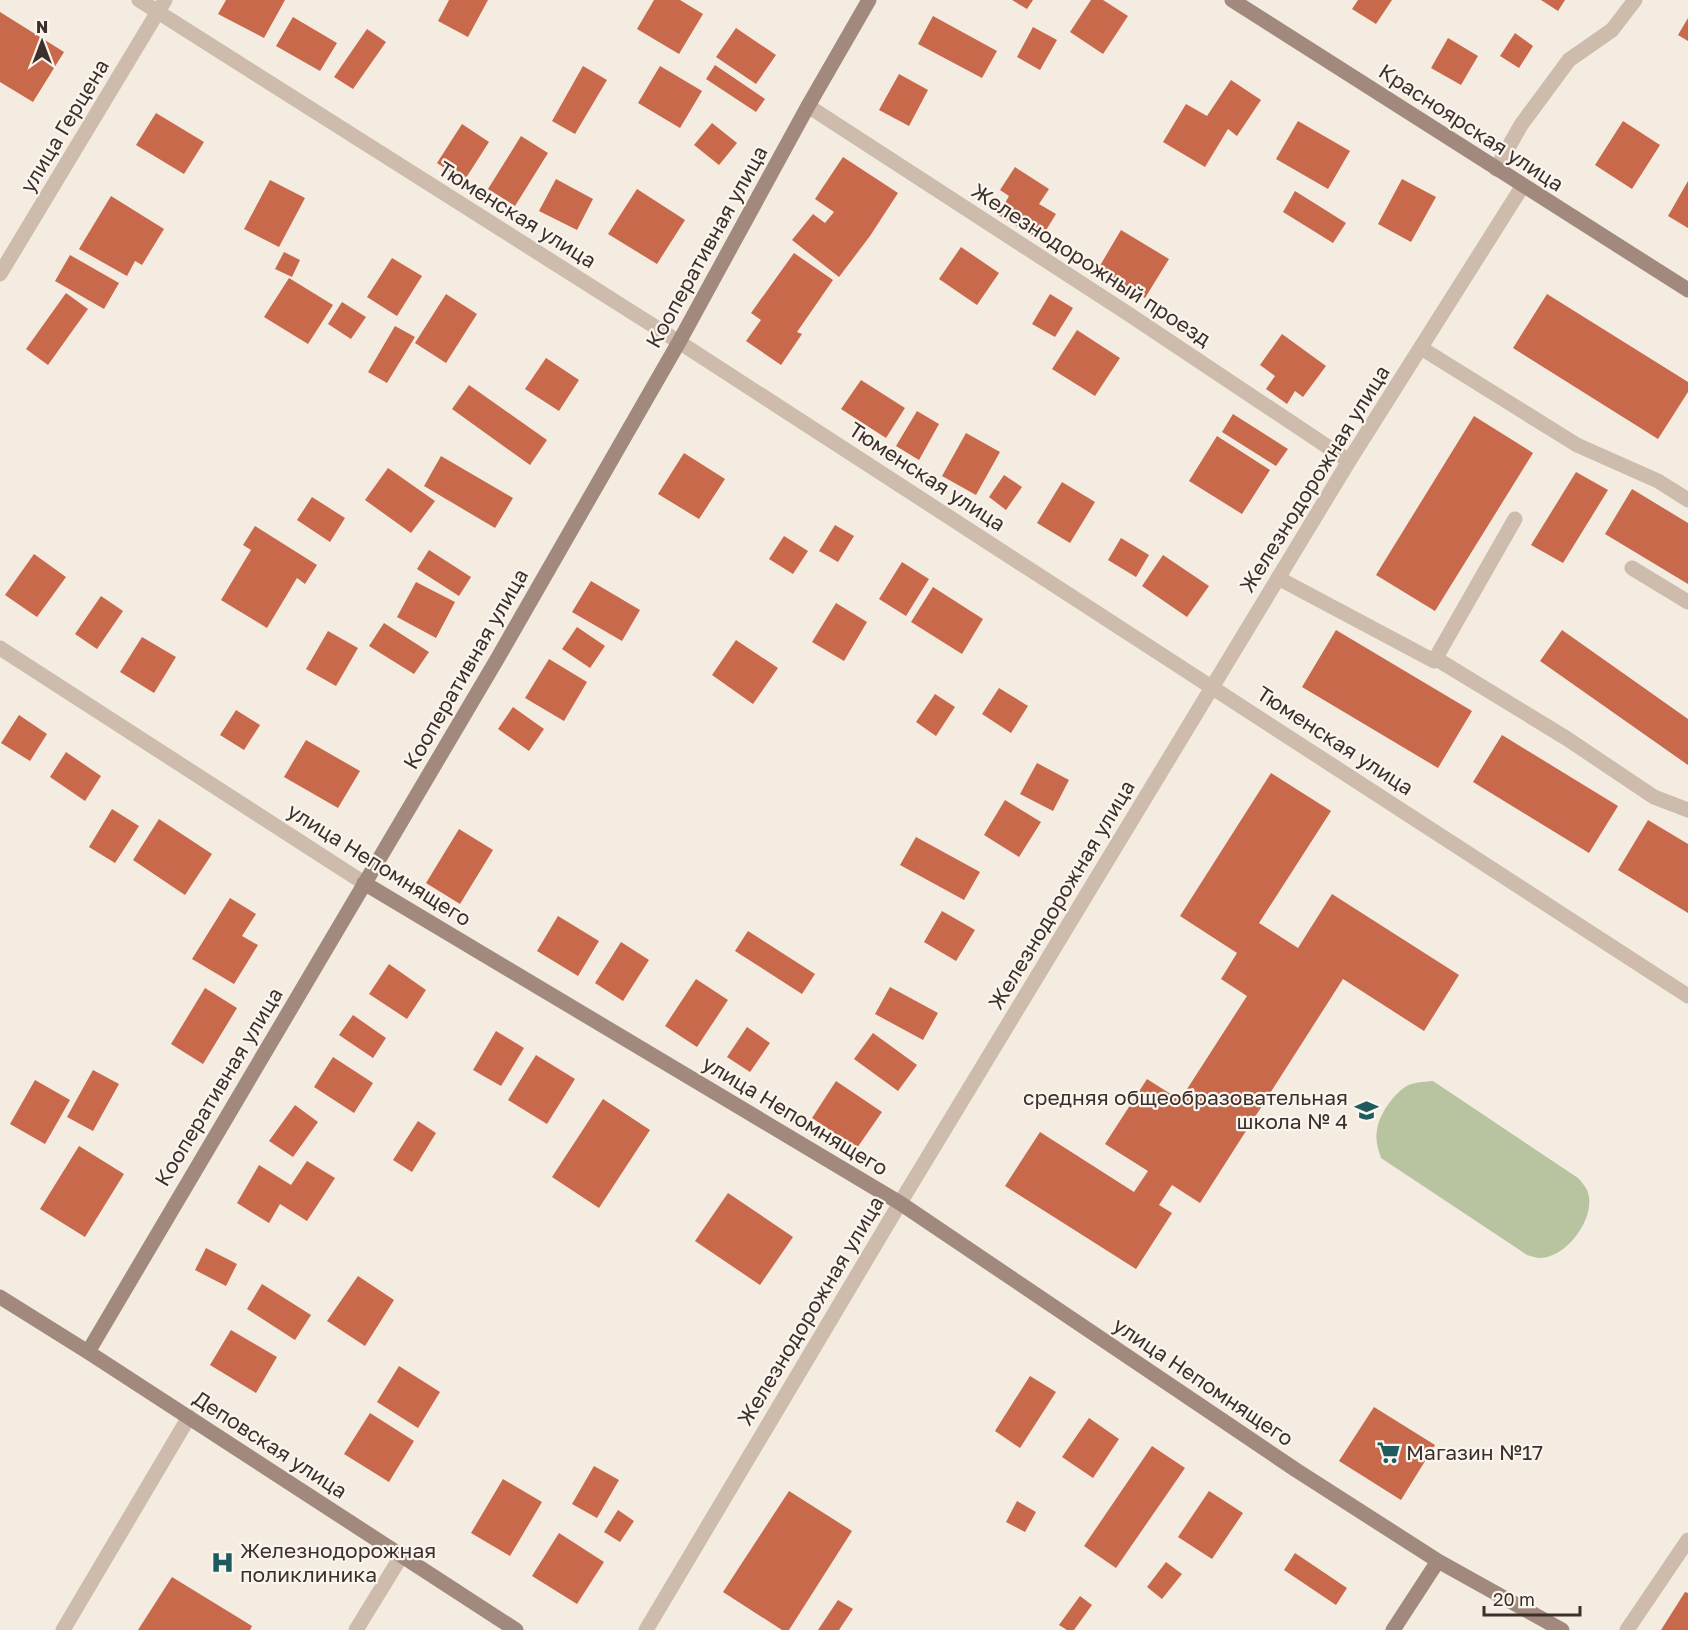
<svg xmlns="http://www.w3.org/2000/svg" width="1688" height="1630" viewBox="0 0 1688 1630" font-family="'Golos Text',sans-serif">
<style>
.pitch{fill:#b8c4a0}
.building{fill:#c8694b}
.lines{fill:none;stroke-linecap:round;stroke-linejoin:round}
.lane{stroke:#cdbbac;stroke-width:15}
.street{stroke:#cdbbac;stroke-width:15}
.secondary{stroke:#a18a7d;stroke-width:15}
.labels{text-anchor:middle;stroke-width:4.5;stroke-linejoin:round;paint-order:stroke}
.street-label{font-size:21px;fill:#3b302b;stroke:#fbf5ee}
.poi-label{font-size:21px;fill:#3b302b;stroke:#fbf5ee;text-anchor:start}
</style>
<rect width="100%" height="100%" fill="#f4ebe1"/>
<path class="pitch" d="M1433 1081 1578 1178C1581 1181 1585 1186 1587 1190 1598 1215 1568 1257 1541 1258 1537 1258 1531 1256 1527 1255L1381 1158C1378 1149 1375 1140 1377 1130 1379 1115 1393 1095 1405 1087 1413 1082 1423 1082 1433 1081Z"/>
<path class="building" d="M226 0H285L264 38 218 14Z
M449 0H488L468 37 438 21Z
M654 0H680L703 14 679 54 637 29Z
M1012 0H1033L1027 9Z
M1091 0H1103L1128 16 1103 54 1070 32Z
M1358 0H1392L1376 24 1352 9Z
M1541 0H1565L1558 11Z
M0 12 64 52 33 102 0 82Z
M933 16 997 51 982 78 918 44Z
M293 17 337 43 320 71 276 46Z
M1688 18V41L1678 35Z
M1033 27 1057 40 1040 70 1017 57Z
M736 28 776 55 756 84 716 57Z
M367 29 386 42 353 89 334 77Z
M1515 33 1533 46 1519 68 1500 56Z
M1448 38 1478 56 1461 85 1431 68Z
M715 65 765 99 756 112 706 79Z
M583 66 607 80 575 134 552 121Z
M660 66 702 91 680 128 638 103Z
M899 74 928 90 909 126 879 110Z
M1231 80 1261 100 1237 136 1228 129 1205 167 1163 142 1186 104 1207 116Z
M156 113 204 142 184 174 136 145Z
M1298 121 1350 151 1328 189 1276 159Z
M1623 121 1660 145 1632 189 1595 165Z
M712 123 737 143 719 165 694 145Z
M462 124 489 142 464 181 437 163Z
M521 136 548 153 515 206 488 189Z
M843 157 898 193 870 236 839 277 792 240 813 214 825 223 834 212 815 199Z
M1015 167 1049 189 1039 204 1056 214 1040 240 998 215 1009 196 1000 190Z
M556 179 593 199 577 230 539 211Z
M1402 179 1436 197 1411 242 1378 224Z
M270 180 305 198 279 247 244 229Z
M1688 181V228L1668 216Z
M637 189 685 220 657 264 608 234Z
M1295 191 1346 223 1333 243 1283 212Z
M111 196 164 229 142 265 135 261 127 276 79 249Z
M1121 230 1169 259 1145 298 1098 269Z
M961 247 999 273 977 305 939 279Z
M284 252 300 260 292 277 275 269Z
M794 253 833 280 797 332 802 334 781 365 746 341 761 320 751 313Z
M70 255 119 283 104 309 55 281Z
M392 258 422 276 397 316 367 297Z
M289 278 333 305 308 344 264 317Z
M66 293 88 309 48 365 26 349Z
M446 294 477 314 446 363 415 343Z
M1050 294 1073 308 1055 337 1032 324Z
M1547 294 1688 382V392L1658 439 1513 348Z
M342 302 366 317 351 339 328 324Z
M395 326 415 337 387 383 368 372Z
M1077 330 1120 358 1095 396 1052 369Z
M1282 334 1326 366 1303 397 1295 391 1287 404 1266 389 1275 376 1260 365Z
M546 358 579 380 559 411 525 389Z
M861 380 905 408 886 438 841 409Z
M469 385 547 440 530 465 452 409Z
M917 411 939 424 919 460 896 446Z
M1233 414 1288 449 1276 466 1222 432Z
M1474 416 1533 453 1435 611 1376 575Z
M966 433 1000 452 976 495 942 476Z
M1217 436 1270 470 1242 514 1189 481Z
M684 453 725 479 699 519 658 494Z
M441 456 513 498 495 528 424 486Z
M388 468 435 501 411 533 365 500Z
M1576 472 1608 490 1563 563 1531 545Z
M1004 475 1022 487 1006 510 989 497Z
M1062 482 1095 502 1070 543 1037 523Z
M1632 489 1688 523V584L1605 534Z
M312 497 345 518 330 542 297 520Z
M835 525 854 536 838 562 819 551Z
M255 526 317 565 305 584 297 578 267 628 221 600 251 550 243 545Z
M784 536 808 551 793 574 769 559Z
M1121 538 1149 555 1136 577 1108 560Z
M429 550 471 577 459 596 417 569Z
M34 554 66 577 37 617 5 595Z
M1163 555 1209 586 1187 617 1142 586Z
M902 562 929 579 906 616 879 599Z
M591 581 640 610 622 641 572 612Z
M416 582 455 602 436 638 397 617Z
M933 587 983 619 962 654 911 622Z
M101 596 123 611 97 649 75 634Z
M836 603 867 622 844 661 812 642Z
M384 623 429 652 414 674 369 646Z
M577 627 605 646 590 668 562 649Z
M1336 630 1472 711 1438 768 1302 687Z
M1562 630 1688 719V765L1540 661Z
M328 631 358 648 336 686 306 669Z
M142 637 176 657 154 693 120 672Z
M736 640 778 668 753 704 712 675Z
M549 659 587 682 564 721 525 698Z
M999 688 1028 706 1011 733 982 714Z
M935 694 955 707 936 736 916 722Z
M513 707 544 729 529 751 498 729Z
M236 710 260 725 244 750 220 735Z
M19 715 47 734 30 761 1 743Z
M1502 735 1618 806 1589 853 1473 782Z
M306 740 360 771 338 808 284 777Z
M66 752 101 776 85 801 50 777Z
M1037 763 1069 780 1053 811 1020 794Z
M1271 773 1331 811 1259 923 1298 948 1332 894 1459 975 1424 1031 1343 979 1200 1203 1172 1185 1159 1205 1172 1213 1136 1269 1005 1186 1040 1132 1134 1192 1148 1171 1105 1144 1147 1079 1180 1100 1247 996 1221 979 1237 953 1180 916Z
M1005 800 1041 822 1019 857 984 835Z
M112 809 139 826 115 863 89 847Z
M159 819 212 854 185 895 133 860Z
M1648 820 1688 844V913L1618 870Z
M459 829 493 850 460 904 426 883Z
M916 837 980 872 964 900 900 865Z
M230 898 256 914 242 936 258 945 234 984 192 959Z
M942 911 975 930 956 961 924 942Z
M558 916 599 941 578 976 537 951Z
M748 931 815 974 802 994 735 951Z
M621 942 649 960 623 1001 595 983Z
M389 964 426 990 407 1019 369 994Z
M696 979 728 1000 697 1047 665 1026Z
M890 987 938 1013 923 1040 875 1014Z
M205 988 237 1008 203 1064 171 1044Z
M353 1015 386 1038 373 1058 339 1035Z
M747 1027 770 1043 750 1072 727 1057Z
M496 1031 524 1048 501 1086 473 1070Z
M873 1033 917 1065 898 1091 854 1059Z
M536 1055 575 1079 547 1124 508 1100Z
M333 1057 373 1083 354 1113 314 1087Z
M93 1070 119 1084 93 1131 67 1117Z
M35 1080 70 1100 45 1144 10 1124Z
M836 1081 882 1112 857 1148 812 1118Z
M603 1099 650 1130 599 1208 552 1177Z
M295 1105 318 1122 293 1157 269 1141Z
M418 1121 436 1133 412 1172 393 1160Z
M79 1146 124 1174 85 1237 40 1209Z
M307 1161 335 1178 307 1221 280 1204 269 1223 237 1203 259 1165 291 1185Z
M728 1193 793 1237 760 1285 695 1241Z
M206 1248 237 1264 226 1286 195 1270Z
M358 1276 394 1300 365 1346 327 1321Z
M262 1284 311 1315 295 1340 247 1309Z
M231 1330 277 1357 256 1393 210 1365Z
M399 1366 440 1392 418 1428 377 1402Z
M1030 1376 1056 1392 1020 1448 995 1431Z
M1374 1407 1435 1445 1401 1500 1339 1461Z
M370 1413 414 1441 389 1482 344 1454Z
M1089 1418 1119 1439 1093 1478 1062 1457Z
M1152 1446 1185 1468 1116 1568 1084 1546Z
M594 1466 619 1480 597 1518 572 1504Z
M503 1479 542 1502 510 1556 471 1533Z
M789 1491 852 1531 789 1630H782L723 1592Z
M1209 1491 1243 1513 1212 1559 1178 1537Z
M1017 1501 1036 1512 1025 1532 1006 1522Z
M618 1510 634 1521 620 1542 604 1532Z
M559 1533 604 1562 577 1604 532 1576Z
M1295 1553 1347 1588 1336 1605 1284 1570Z
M1166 1562 1182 1574 1162 1599 1147 1587Z
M172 1577 252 1626 250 1630H138Z
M1685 1592 1688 1593V1630H1661Z
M1080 1596 1092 1605 1074 1630H1067L1059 1625Z
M838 1600 853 1609 839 1630H818Z"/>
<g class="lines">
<path class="lane" d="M1421 348 1577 445 1658 481 1688 500
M1632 568 1688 602
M1278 578 1434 661 1515 519
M1435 658 1566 738 1654 797 1688 810
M356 1630 402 1555
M1627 1630 1688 1540"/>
<path class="street" d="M139 0 679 342 1688 996
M808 106 1127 313 1349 461
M1496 169 1521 125 1569 60 1612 30 1635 0
M0 274 165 0
M0 648 364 883
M63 1630 189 1417
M646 1630 900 1203 1349 461 1522 187"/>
<path class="secondary" d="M1232 0 1688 290
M364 883 900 1203 1296 1470 1438 1561 1562 1630
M0 1297 88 1352 516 1630
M88 1352 496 661 679 342 808 106 869 0
M1393 1630 1438 1561"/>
</g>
<defs>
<symbol id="school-bare" viewBox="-9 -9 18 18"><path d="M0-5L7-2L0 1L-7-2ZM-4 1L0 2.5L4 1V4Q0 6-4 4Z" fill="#1f5a5e" stroke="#fbf5ee" stroke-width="2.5" paint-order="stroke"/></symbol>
<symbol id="supermarket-bare" viewBox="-9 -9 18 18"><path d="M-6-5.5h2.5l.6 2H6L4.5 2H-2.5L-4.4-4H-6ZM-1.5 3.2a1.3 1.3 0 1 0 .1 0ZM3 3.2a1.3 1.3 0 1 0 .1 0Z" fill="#1f5a5e" stroke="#fbf5ee" stroke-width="2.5" paint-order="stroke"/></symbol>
<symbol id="hospital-bare" viewBox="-9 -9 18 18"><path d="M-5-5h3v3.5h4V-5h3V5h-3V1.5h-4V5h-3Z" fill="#1f5a5e" stroke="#fbf5ee" stroke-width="2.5" paint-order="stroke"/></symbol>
</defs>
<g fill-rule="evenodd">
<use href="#school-bare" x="1350" y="1094" width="33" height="33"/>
<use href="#supermarket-bare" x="1372" y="1436" width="33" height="33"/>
<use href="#hospital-bare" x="206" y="1546" width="33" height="33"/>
</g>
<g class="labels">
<g class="street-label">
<text transform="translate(65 126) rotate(-59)" y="7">улица Герцена</text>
<text transform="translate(1471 128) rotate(33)" y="7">Красноярская улица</text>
<text transform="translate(517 215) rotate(32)" y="7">Тюменская улица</text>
<text transform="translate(707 247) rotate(-61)" y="7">Кооперативная улица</text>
<text transform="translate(1091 265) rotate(33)" y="7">Железнодорожный проезд</text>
<text transform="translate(927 477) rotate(33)" y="7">Тюменская улица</text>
<text transform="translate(1315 479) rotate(-58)" y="7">Железнодорожная улица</text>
<text transform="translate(466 669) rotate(-60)" y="7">Кооперативная улица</text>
<text transform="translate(1335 741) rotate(33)" y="7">Тюменская улица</text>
<text transform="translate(379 865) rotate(32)" y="7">улица Непомнящего</text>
<text transform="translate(1062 895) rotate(-59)" y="7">Железнодорожная улица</text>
<text transform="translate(219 1087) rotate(-59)" y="7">Кооперативная улица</text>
<text transform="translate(795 1116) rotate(31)" y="7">улица Непомнящего</text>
<text transform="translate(811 1311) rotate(-59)" y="7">Железнодорожная улица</text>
<text transform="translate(1203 1382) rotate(34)" y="7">улица Непомнящего</text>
<text transform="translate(270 1445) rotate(33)" y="7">Деповская улица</text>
</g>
<g class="poi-label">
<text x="1348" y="1105" text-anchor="end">средняя общеобразовательная<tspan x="1348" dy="24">школа № 4</tspan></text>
<text x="1406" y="1460">Магазин №17</text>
<text x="240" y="1558">Железнодорожная<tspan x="240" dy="24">поликлиника</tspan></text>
</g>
</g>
<g transform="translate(42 42)" stroke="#fbf5ee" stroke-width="4.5" paint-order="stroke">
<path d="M0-4.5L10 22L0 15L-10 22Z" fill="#3b302b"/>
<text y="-9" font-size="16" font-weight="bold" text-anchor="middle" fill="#3b302b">N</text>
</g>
<path d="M1484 1606v9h96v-9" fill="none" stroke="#3b302b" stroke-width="3"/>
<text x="1493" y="1606" font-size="18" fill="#3b302b" stroke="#fbf5ee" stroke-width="4.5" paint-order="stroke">20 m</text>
</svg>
